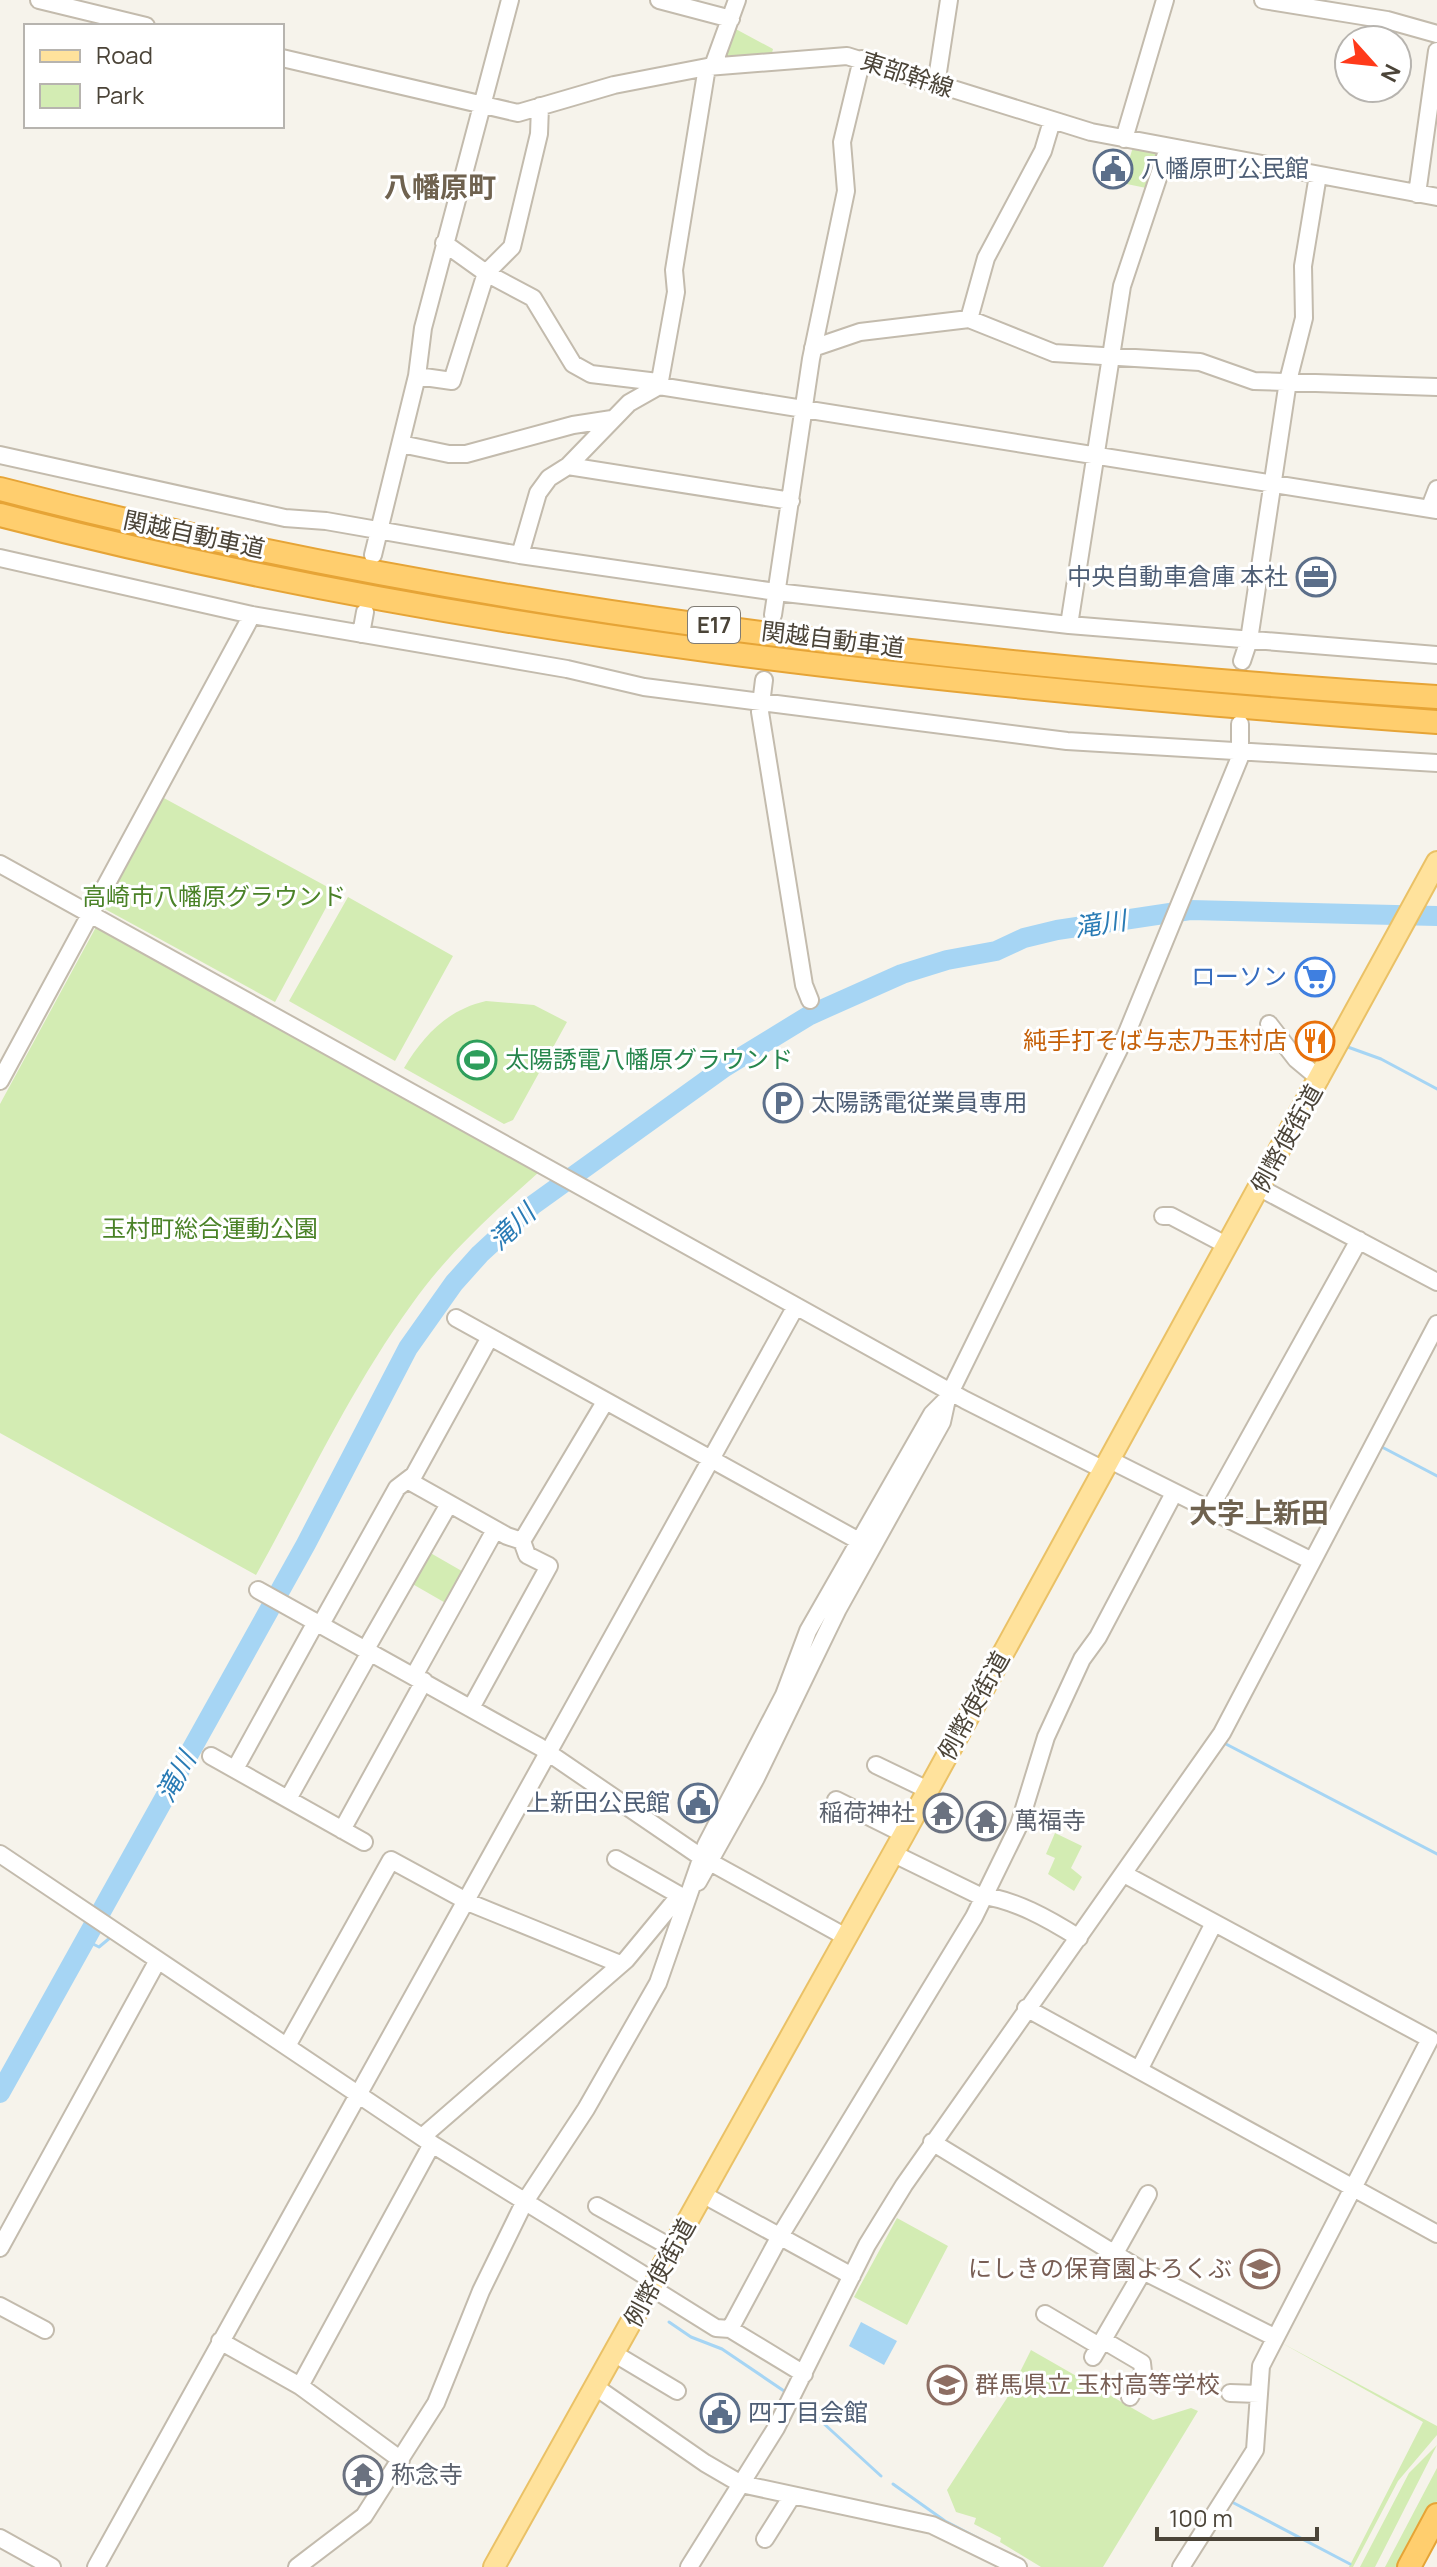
<svg xmlns="http://www.w3.org/2000/svg" width="1437" height="2567" viewBox="0 0 1437 2567" font-family="Manrope,'Noto Sans JP',sans-serif">
<style>
.green{fill:#d3ecb3}
.water{fill:#a6d5f4}
.lines{fill:none;stroke-linecap:round;stroke-linejoin:round}
.stream{stroke:#a6d5f4;stroke-width:3}
.river{stroke:#a6d5f4;stroke-width:20}
.minor-casing{stroke:#c3bbad;stroke-width:20}
.major-casing{stroke:#eac166;stroke-width:24}
.highway-casing{stroke:#e6a436;stroke-width:26}
.minor{stroke:#fff;stroke-width:16}
.major{stroke:#ffe29c;stroke-width:20}
.highway{stroke:#ffce6e;stroke-width:22}
.labels{text-anchor:middle;stroke-width:6;stroke-linejoin:round;paint-order:stroke}
.shield{fill:#fff;stroke:#817c74;stroke-width:2}
.shield-label{font-size:22px;font-weight:bold;fill:#4b4438}
.street-label{font-size:24px;fill:#4b4438;stroke:#fff}
.service-label{font-size:24px;fill:#4e5e75;stroke:#fff;text-anchor:start}
.park-label{font-size:24px;fill:#4a8227;stroke:#fff}
.shop-label{font-size:24px;fill:#366cbe;stroke:#fff;text-anchor:end}
.food-label{font-size:24px;fill:#c56008;stroke:#fff;text-anchor:end}
.leisure-label{font-size:24px;fill:#27864d;stroke:#fff;text-anchor:start}
.worship-label{font-size:24px;fill:#5b616d;stroke:#fff;text-anchor:start}
.education-label{font-size:24px;fill:#785e54;stroke:#fff;text-anchor:end}
.water-label{font-size:26px;font-style:italic;fill:#297bb5;stroke:#fff}
.quarter-label{font-size:28px;font-weight:bold;fill:#6f624f;stroke:#fff}
</style>
<rect width="100%" height="100%" fill="#f6f3eb"/>
<path class="green" d="M732 27 773 49 772 53 720 58Z
M1133 147 1158 152 1151 189 1122 183Z
M162 797 335 891 275 1002 105 909 104 904Z
M348 897 453 956 395 1061 289 1001Z
M96 927 539 1172C493 1213 447 1254 412 1304 351 1388 306 1485 256 1575L0 1433V1104Z
M486 1001 534 1005 567 1022 513 1120 504 1124 404 1068C424 1035 447 1010 486 1001Z
M427 1551 467 1574 449 1605 409 1582Z
M1055 1833 1082 1846 1071 1868 1082 1877 1074 1891 1048 1874 1055 1858 1046 1854Z
M897 2218 948 2246 907 2325 854 2297Z
M1280 2342 1437 2426V2435L1398 2481 1353 2567H1349L1423 2422Z
M1031 2350 1153 2420 1191 2408 1198 2411 1103 2567H1041L1000 2542 1001 2538 974 2524 976 2518 956 2512 947 2490 1007 2398Z
M1437 2445 1375 2567H1360L1409 2473Z
M1437 2468V2501L1403 2567H1385Z"/>
<path class="water" d="M861 2322 897 2341 884 2365 849 2346Z"/>
<g class="lines">
<path class="stream" d="M1345 1046 1381 1059 1437 1089
M1380 1446 1437 1476
M1224 1743 1437 1854
M85 1940 99 1947 111 1937
M669 2322 691 2337 722 2349 787 2393
M798 2400 881 2476
M893 2484 945 2521 1018 2559
M1230 2501 1350 2564"/>
<path class="river" d="M0 2093 306 1544 408 1348 454 1283 480 1254 533 1205 725 1067 810 1015 902 974 947 960 996 951 1024 938 1057 930 1190 910 1437 916"/>
<defs>
<path id="minor" d="M39 0 146 26
M659 0 731 19
M1263 0 1387 20 1437 34
M282 58 518 113 614 85 707 67 847 56 1091 132 1437 197
M713 66 737 0
M936 85 949 0
M1124 139 1165 0
M1417 194 1437 51
M444 243 486 273 533 298 573 364 591 374 658 382
M969 319 986 258 1043 151 1052 121
M813 348 860 332 969 319 1054 353 1200 362 1254 381 1437 387
M417 376 452 381 486 273 512 247 539 134 540 106
M659 386 676 292 674 270 707 67
M401 444 449 454H466L573 425 612 419
M0 455 285 518 326 521 520 555 776 592 1069 625 1437 655
M568 466 791 501
M1430 507 1437 489
M373 555 417 376 423 328 510 0
M520 555 538 493 549 478 568 466 629 403 659 386 1437 510
M0 558 252 615 567 669 644 687 1067 741 1437 763
M773 615 811 359 846 191 842 142 862 59
M1069 625 1122 286 1168 148
M361 634 365 612
M1242 661 1249 640 1288 381 1304 318 1303 266 1318 175
M764 680 760 712 804 985 810 1000
M0 864 965 1400 1104 1470
M1269 1024 1296 1059 1320 1079
M0 1081 252 615
M1260 1188 1437 1282
M1163 1216H1171L1228 1246
M456 1318 868 1546
M1110 1460 1312 1561
M409 1481 507 1536 522 1541
M1208 1512 1359 1240
M522 1541 605 1402
M258 1590 540 1747 701 1857 846 1937
M321 1624 397 1488 414 1475 490 1337
M366 1649 449 1504
M414 1676 495 1530
M471 1708 549 1566 527 1555 522 1541
M211 1756 364 1842
M876 1765 928 1790
M235 1769 316 1622
M288 1799 370 1652
M836 1800 904 1834
M342 1830 424 1681
M892 1853 978 1895C1014 1899 1049 1919 1079 1938
M0 1854 432 2144 655 2282
M616 1859 686 1899
M1124 1874 1430 2039 1261 2366 1255 2450 1181 2567
M698 1882 756 1778 838 1609 942 1422 947 1399 1126 1035 1240 757V724
M1026 2008 1437 2234
M287 2046 391 1860 470 1903 620 1964
M1139 2070 1214 1923
M422 2137 626 1960 679 1896
M932 2142 1143 2271 1274 2337
M704 2195 852 2276
M597 2206 674 2249
M0 2248 158 1960
M1115 2253 1148 2194
M652 2288 716 2328 730 2329 804 2374
M0 2306 45 2330
M1045 2314 1099 2346
M730 2329 780 2236 974 1917 1019 1825 1046 1737 1082 1659 1098 1637 1173 1495
M1103 2340 1142 2363 1143 2372 1130 2397
M220 2341 300 2386 401 2460
M615 2354 677 2391
M1093 2357 1143 2271
M300 2386 432 2144
M597 2388 705 2463 741 2484 932 2525 1018 2567
M1230 2393 1259 2394
M0 2538 52 2567
M765 2539 792 2496
M96 2567 796 1306
M297 2567 364 2516 436 2403 481 2291 524 2203 586 2109 658 1983 706 1845 784 1695 808 1631 932 1414 947 1399
M689 2567 776 2428 867 2245 904 2185 1222 1733 1437 1324"/>
<path id="major" d="M494 2567 904 1834 1437 862"/>
<path id="highway" d="M0 489C469 611 955 665 1437 697
M0 515C469 637 955 687 1437 722
M1409 2567 1437 2515"/>
</defs>
<use href="#minor" class="minor-casing"/>
<use href="#major" class="major-casing"/>
<use href="#highway" class="highway-casing"/>
<use href="#minor" class="minor"/>
<use href="#major" class="major"/>
<use href="#highway" class="highway"/>
</g>
<defs>
<symbol id="civic-ring" viewBox="-11 -11 22 22"><circle r="9.5" fill="#fff" stroke="#5c6f8a" stroke-width="1.5"/><path d="M-.6-6.5H3V-4.5H.6V-3L4-1V1h2V6H-6V1h2V-1L-.6-3ZM-1.2 2.5V6h2.4V2.5Z" fill="#5c6f8a"/></symbol>
<symbol id="office-ring" viewBox="-11 -11 22 22"><circle r="9.5" fill="#fff" stroke="#5c6f8a" stroke-width="1.5"/><path d="M-6-3h4V-5.5h4V-3h4V5H-6ZM-1-4.5V-3h2v-1.5ZM-6 0V1H6V0Z" fill="#5c6f8a"/></symbol>
<symbol id="supermarket-ring" viewBox="-11 -11 22 22"><circle r="9.5" fill="#fff" stroke="#3f7fe0" stroke-width="1.5"/><path d="M-6-5.5h2.5l.6 2H6L4.5 2H-2.5L-4.4-4H-6ZM-1.5 3.2a1.3 1.3 0 1 0 .1 0ZM3 3.2a1.3 1.3 0 1 0 .1 0Z" fill="#3f7fe0"/></symbol>
<symbol id="restaurant-ring" viewBox="-11 -11 22 22"><circle r="9.5" fill="#fff" stroke="#e8710a" stroke-width="1.5"/><path d="M-5-6h1v4h1v-4h1v4h1v-4h1v5L-1.5 .5V6h-2V.5L-5-1ZM5-6V6H3V1.5H1.5Q1.5-4 5-6Z" fill="#e8710a"/></symbol>
<symbol id="stadium-ring" viewBox="-11 -11 22 22"><circle r="9.5" fill="#fff" stroke="#2e9e5b" stroke-width="1.5"/><path d="M0-5a6.5 5 0 1 0 0 10a6.5 5 0 1 0 0-10ZM-3.5-1.8h7v3.6h-7Z" fill="#2e9e5b"/></symbol>
<symbol id="parking-ring" viewBox="-11 -11 22 22"><circle r="9.5" fill="#fff" stroke="#5c6f8a" stroke-width="1.5"/><path d="M-3.5-5.5H1a3.5 3.5 0 0 1 0 7H-1V5.5H-3.5ZM-1-3.4V-.6H.8a1.4 1.4 0 0 0 0-2.8Z" fill="#5c6f8a"/></symbol>
<symbol id="temple-ring" viewBox="-11 -11 22 22"><circle r="9.5" fill="#fff" stroke="#6b7280" stroke-width="1.5"/><path d="M0-6L5-2H3V0L6.5 2.5H4V6H1.5V3h-3V6H-4V2.5H-6.5L-3 0V-2H-5Z" fill="#6b7280"/></symbol>
<symbol id="school-ring" viewBox="-11 -11 22 22"><circle r="9.5" fill="#fff" stroke="#8d6e63" stroke-width="1.5"/><path d="M0-5L7-2L0 1L-7-2ZM-4 1L0 2.5L4 1V4Q0 6-4 4Z" fill="#8d6e63"/></symbol>
</defs>
<g fill-rule="evenodd">
<use href="#civic-ring" x="1091" y="147" width="44" height="44"/>
<use href="#office-ring" x="1294" y="555" width="44" height="44"/>
<use href="#supermarket-ring" x="1293" y="955" width="44" height="44"/>
<use href="#restaurant-ring" x="1293" y="1019" width="44" height="44"/>
<use href="#stadium-ring" x="455" y="1038" width="44" height="44"/>
<use href="#parking-ring" x="761" y="1081" width="44" height="44"/>
<use href="#civic-ring" x="676" y="1781" width="44" height="44"/>
<use href="#temple-ring" x="921" y="1791" width="44" height="44"/>
<use href="#temple-ring" x="964" y="1799" width="44" height="44"/>
<use href="#school-ring" x="1238" y="2247" width="44" height="44"/>
<use href="#school-ring" x="925" y="2363" width="44" height="44"/>
<use href="#civic-ring" x="698" y="2391" width="44" height="44"/>
<use href="#temple-ring" x="341" y="2453" width="44" height="44"/>
</g>
<g class="labels">
<rect class="shield" x="688" y="607" width="52" height="36" rx="6"/>
<g class="shield-label">
<text x="714" y="633">E17</text>
</g>
<g class="street-label">
<text transform="translate(907 75) rotate(18)" y="8">東部幹線</text>
<text transform="translate(194 535) rotate(12)" y="8">関越自動車道</text>
<text transform="translate(833 640) rotate(7)" y="8">関越自動車道</text>
<text transform="translate(1287 1139) rotate(-61)" y="8">例幣使街道</text>
<text transform="translate(974 1706) rotate(-61)" y="8">例幣使街道</text>
<text transform="translate(660 2273) rotate(-61)" y="8">例幣使街道</text>
</g>
<g class="service-label">
<text x="1141" y="177">八幡原町公民館</text>
<text x="1288" y="585" text-anchor="end">中央自動車倉庫 本社</text>
<text x="811" y="1111">太陽誘電従業員専用</text>
<text x="670" y="1811" text-anchor="end">上新田公民館</text>
<text x="748" y="2421">四丁目会館</text>
</g>
<g class="park-label">
<text x="214" y="905">高崎市八幡原グラウンド</text>
<text x="210" y="1237">玉村町総合運動公園</text>
</g>
<g class="shop-label">
<text x="1287" y="985">ローソン</text>
</g>
<g class="food-label">
<text x="1287" y="1049">純手打そば与志乃玉村店</text>
</g>
<g class="leisure-label">
<text x="505" y="1068">太陽誘電八幡原グラウンド</text>
</g>
<g class="worship-label">
<text x="915" y="1821" text-anchor="end">稲荷神社</text>
<text x="1014" y="1829">萬福寺</text>
<text x="391" y="2483">称念寺</text>
</g>
<g class="education-label">
<text x="1232" y="2277">にしきの保育園よろくぶ</text>
<text x="975" y="2393" text-anchor="start">群馬県立 玉村高等学校</text>
</g>
<g class="water-label">
<text transform="translate(1100 924) rotate(-9)" y="9">滝川</text>
<text transform="translate(512 1227) rotate(-44)" y="9">滝川</text>
<text transform="translate(176 1777) rotate(-61)" y="9">滝川</text>
</g>
<g class="quarter-label">
<text x="440" y="197">八幡原町</text>
<text x="1259" y="1523">大字上新田</text>
</g>
</g>
<rect x="24" y="24" width="260" height="104" fill="#ffffff" stroke="#b7b4af" stroke-width="2"/>
<rect x="40" y="50" width="40" height="12" fill="#ffe29c" stroke="#b7b4af" stroke-width="2"/>
<text x="96" y="64" font-size="24" fill="#4b4438">Road</text>
<rect x="40" y="84" width="40" height="24" fill="#d3ecb3" stroke="#b7b4af" stroke-width="2"/>
<text x="96" y="104" font-size="24" fill="#4b4438">Park</text>
<g transform="translate(1373 64) rotate(117)"><circle r="38" fill="#ffffff" stroke="#b7b4af" stroke-width="2"/>
<path d="M0-6L14 30L0 20L-14 30Z" fill="#ff3a1a"/>
<text y="-12" font-size="22" font-weight="bold" text-anchor="middle" fill="#4b4438">N</text>
</g>
<path d="M1157 2527v12h160v-12" fill="none" stroke="#4b4438" stroke-width="4"/>
<text x="1169" y="2527" font-size="24" fill="#4b4438" stroke="#ffffff" stroke-width="6" paint-order="stroke">100 m</text>
</svg>
